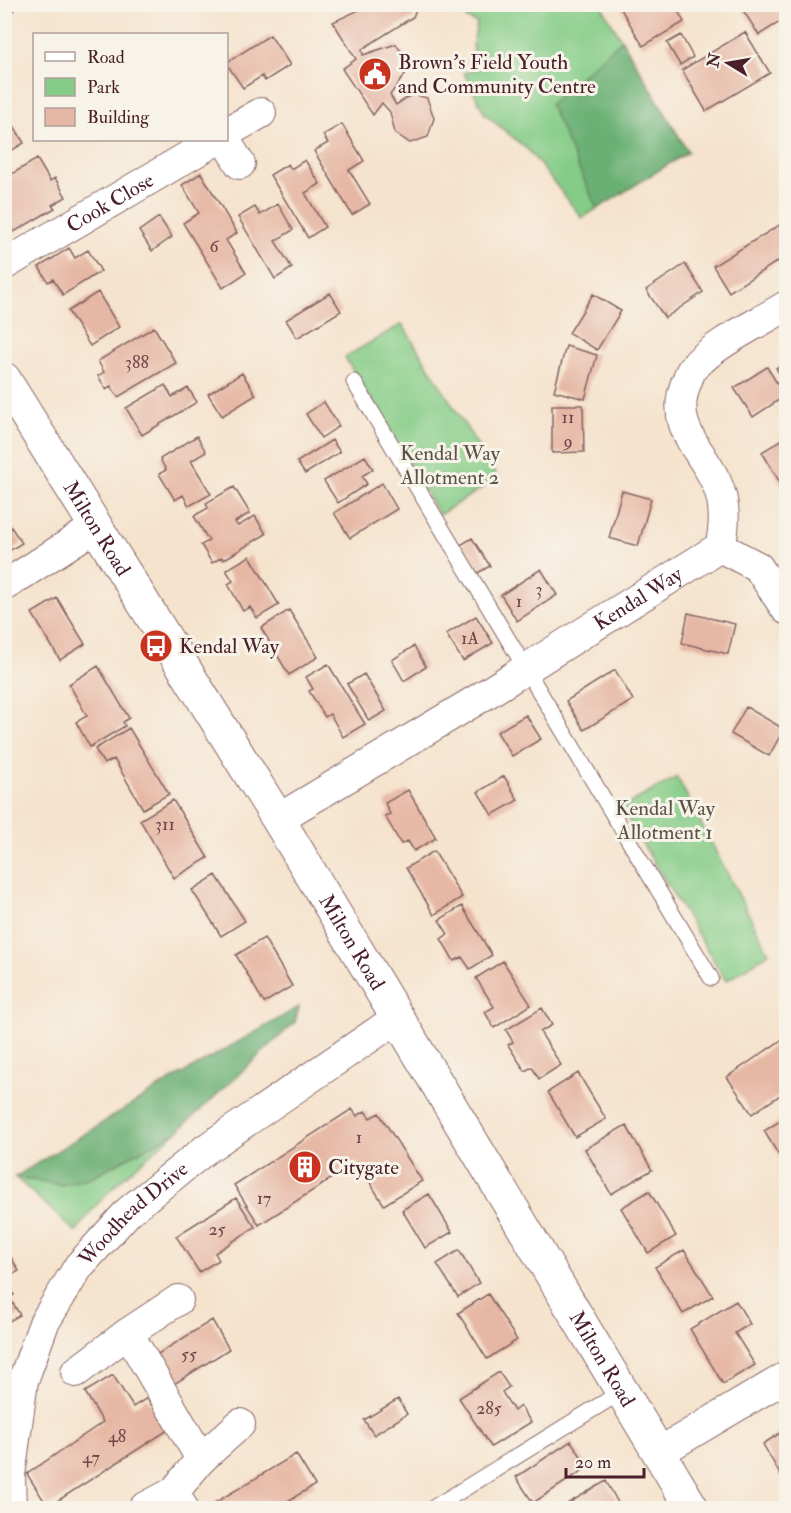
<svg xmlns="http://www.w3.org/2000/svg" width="791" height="1513" viewBox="0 0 791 1513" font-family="'IM FELL Double Pica',serif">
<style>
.green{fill:#84cc87;stroke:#677659;stroke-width:1.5}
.forest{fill:#6bb074;stroke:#5a6850;stroke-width:1.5}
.building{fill:#e6b7a4}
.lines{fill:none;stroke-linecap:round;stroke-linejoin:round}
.lane-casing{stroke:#866464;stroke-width:17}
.street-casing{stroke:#866464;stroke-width:32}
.primary-casing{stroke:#866464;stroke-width:35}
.lane{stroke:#fff;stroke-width:15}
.street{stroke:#fff;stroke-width:30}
.primary{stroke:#fff;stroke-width:33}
.labels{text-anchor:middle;stroke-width:6;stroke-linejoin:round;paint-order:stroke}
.number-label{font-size:18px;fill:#714549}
.poi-label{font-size:21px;fill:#4a1f2b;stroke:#f7f3e8;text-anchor:start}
.street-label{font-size:21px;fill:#4a1f2b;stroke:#f7f3e8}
.park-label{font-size:21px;fill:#5b5347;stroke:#f7f3e8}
</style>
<rect width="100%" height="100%" fill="#f7f3e8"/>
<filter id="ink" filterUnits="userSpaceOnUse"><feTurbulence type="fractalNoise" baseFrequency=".0167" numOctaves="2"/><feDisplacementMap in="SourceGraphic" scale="12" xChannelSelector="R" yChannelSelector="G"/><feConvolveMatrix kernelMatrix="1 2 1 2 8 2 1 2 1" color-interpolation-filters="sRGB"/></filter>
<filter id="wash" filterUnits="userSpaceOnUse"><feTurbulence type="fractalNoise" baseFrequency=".008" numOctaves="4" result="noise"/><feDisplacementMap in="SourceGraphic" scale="24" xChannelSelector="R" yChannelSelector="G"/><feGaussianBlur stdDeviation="1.35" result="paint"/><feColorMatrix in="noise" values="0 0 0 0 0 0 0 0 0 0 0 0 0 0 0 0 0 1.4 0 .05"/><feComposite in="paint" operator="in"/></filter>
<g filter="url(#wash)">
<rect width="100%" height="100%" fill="#f5e3cd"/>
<path class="green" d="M471 5H601L688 152 582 218 529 151 485 114 464 73 475 70 473 44 477 23 466 18Z
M402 324 498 478 439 515 345 357Z
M677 777 769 953 726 981 621 808Z
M178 1131C140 1163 103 1191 76 1232L15 1177 63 1185 91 1177Z"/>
<path class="forest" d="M622 40 688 152 597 209 550 104Z
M299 1007 295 1022 178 1131 91 1177 63 1185 15 1177 168 1082Z"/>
<g id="blocks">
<path class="building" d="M4 4H11L14 10 4 16Z
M372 4H418L413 17 362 49 363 55 396 44 411 66 390 95 396 105 413 94 427 98 434 118 428 137 410 143 395 133 390 112 382 103 373 115 342 69 356 59 333 22Z
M618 4H674L684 22 643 46Z
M739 4H786V18L759 35Z
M745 32 770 73 706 111 682 70Z
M270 35 290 65 265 81 262 76 243 88 226 63Z
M681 35 693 57 680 65 667 43Z
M4 121 9 128 14 126 24 143 4 155Z
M342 124 364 161 349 170 370 204 352 215 314 151 328 143 323 135Z
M37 159 50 181 55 178 66 197 52 205 55 208 14 232 7 219 5 221V178Z
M305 160 320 184 305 193 325 227 308 238 270 175 288 164 291 169Z
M201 173 237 233 226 240 246 273 223 288 183 223 199 213 182 185Z
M278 204 293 230 275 241 292 268 275 279 238 217 255 207 260 215Z
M159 217 172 237 152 251 139 231Z
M786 221V256L729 292 713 266Z
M69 248 75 258 88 250 101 271 63 295 53 279 48 282 39 267Z
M685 264 703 292 665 318 646 290Z
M98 292 119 327 90 346 68 311Z
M330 293 341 311 297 338 286 320Z
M593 294 621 311 597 350 569 333Z
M154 327 176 363 118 397 111 386 106 389 98 376 104 372 98 361Z
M566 346 597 355 585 399 554 391Z
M786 362V384L776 368Z
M767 367 785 396 753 417 734 388Z
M242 373 256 395 222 416 208 394Z
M165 385 172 397 188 388 197 402 142 435 126 408Z
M324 402 339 426 321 438 306 414Z
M552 405H583L584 452 552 453Z
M197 436 206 452 191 461 211 494 189 506 183 495 175 500 159 474 166 470 160 459Z
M786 437V493L762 452Z
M332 440 340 452 305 474 297 462Z
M365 456 373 469 362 476 367 484 338 503 324 481Z
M382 483 397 509 350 538 334 513Z
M234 487 250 513 235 522 238 526 255 516 266 534 223 560 222 557 212 563 201 545 209 541 194 516 208 508 206 503Z
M622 491 651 499 638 546 609 538Z
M4 517 22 543 4 554Z
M472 538 490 566 476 574 459 546Z
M250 556 279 605 257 618 250 607 243 611 228 584 233 581 226 570Z
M541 569 557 595 517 621 501 595Z
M57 598 85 644 60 660 32 613Z
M289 610 318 657 289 675 261 628Z
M688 613 735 624 728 654 682 643Z
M476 616 493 643 463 661 446 634Z
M414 646 426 667 404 681 392 660Z
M328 664 365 724 343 737 330 714 325 717 309 691 313 689 306 677Z
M98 666 129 718 123 722 125 726 90 747 76 722 87 716 69 684Z
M615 670 633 700 584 730 566 701Z
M364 674 386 711 369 721 347 684Z
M746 707 784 729 769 756 731 734Z
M526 715 541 739 512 756 497 732Z
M129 728 169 794 143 809 114 759 104 764 95 749Z
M504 776 518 800 492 815 478 792Z
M408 790 436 838 414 851 408 841 401 844 385 816 390 814 385 803Z
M173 800 208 858 174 878 140 820Z
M434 851 462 897 434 915 406 868Z
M216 875 245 921 221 936 192 890Z
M462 906 492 955 470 969 462 957 454 961 441 939 448 934 439 920Z
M264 938 292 986 264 1003 236 955Z
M503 961 531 1005 494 1028 485 1012 494 1007 476 978Z
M542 1008 552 1025 540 1032 561 1065 539 1079 532 1067 525 1071 508 1045 513 1042 506 1030Z
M786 1037V1091L752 1114 727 1077Z
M578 1073 606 1119 575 1137 548 1092Z
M352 1109 357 1116 365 1111 370 1118 379 1113 422 1181 384 1205 357 1162 259 1225 234 1185Z
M786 1117V1167L764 1131Z
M626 1125 652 1170 611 1194 585 1149Z
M649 1191 676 1236 648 1253 621 1208Z
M429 1194 452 1232 425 1248 402 1210Z
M236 1198 255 1227 215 1253 219 1260 199 1272 176 1236Z
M459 1250 479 1283 458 1297 437 1264Z
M684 1250 713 1296 683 1314 655 1267Z
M10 1256 19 1271 4 1279V1260Z
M4 1280 14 1295 9 1297 20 1315 4 1324Z
M488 1294 517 1340 487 1359 458 1313Z
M736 1301 750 1324 735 1333 755 1365 723 1384 690 1329Z
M212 1320 229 1349 168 1388 150 1359Z
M499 1372 509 1387 502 1392 514 1411 520 1406 531 1422 491 1447 459 1398Z
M113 1375 133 1407 147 1398 168 1430 48 1507 27 1474 103 1422 85 1392Z
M398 1399 407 1414 374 1435 364 1420Z
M786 1429V1485L763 1444Z
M571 1441 588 1467 533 1503 516 1477Z
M296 1454 315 1485 276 1508H206Z
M606 1481 621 1508H560Z"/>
</g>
</g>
<g filter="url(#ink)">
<use href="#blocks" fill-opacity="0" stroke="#866464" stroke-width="1.5"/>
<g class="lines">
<defs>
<path id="lane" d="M354 382 711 978
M433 1508 621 1392"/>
<g id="street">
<path d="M226 133 261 113"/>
<path d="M225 140 240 164"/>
<path id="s1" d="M4 265 216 140"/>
<path d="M720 547 758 567 786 609"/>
<path d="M4 586 97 526"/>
<path id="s2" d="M278 819 478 699 720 547C725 527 726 509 719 489 706 452 668 430 686 383 688 378 690 371 694 367 715 343 759 323 786 306"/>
<path d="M128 1333 178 1300"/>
<path d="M76 1372 128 1333 201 1459 174 1492 183 1508"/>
<path d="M658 1453 786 1377"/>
<path d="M201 1459 240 1424"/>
<path id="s3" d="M11 1508 10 1475 23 1381 44 1323 79 1266 129 1211 206 1149 399 1017"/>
<path d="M144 1508 174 1492"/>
</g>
<g id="primary">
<path id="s4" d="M4 379 278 819 692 1508"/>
</g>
</defs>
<use href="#lane" class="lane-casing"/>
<use href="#street" class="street-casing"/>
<use href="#primary" class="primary-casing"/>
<use href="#lane" class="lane"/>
<use href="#street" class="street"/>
<use href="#primary" class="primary"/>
</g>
</g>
<defs>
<symbol id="civic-disc" viewBox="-11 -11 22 22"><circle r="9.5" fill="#c8321e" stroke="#f7f3e8"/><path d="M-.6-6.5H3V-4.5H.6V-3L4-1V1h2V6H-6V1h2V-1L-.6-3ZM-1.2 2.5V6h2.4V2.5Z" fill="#fff"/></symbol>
<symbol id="bus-disc" viewBox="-11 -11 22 22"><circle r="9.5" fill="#c8321e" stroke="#f7f3e8"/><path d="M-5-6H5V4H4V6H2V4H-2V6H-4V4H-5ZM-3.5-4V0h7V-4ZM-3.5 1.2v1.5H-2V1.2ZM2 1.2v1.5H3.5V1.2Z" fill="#fff"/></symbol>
<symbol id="building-disc" viewBox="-11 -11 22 22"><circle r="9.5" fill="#c8321e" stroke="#f7f3e8"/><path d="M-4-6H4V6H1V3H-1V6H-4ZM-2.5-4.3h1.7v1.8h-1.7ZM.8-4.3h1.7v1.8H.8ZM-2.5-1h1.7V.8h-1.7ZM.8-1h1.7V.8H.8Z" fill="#fff"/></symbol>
</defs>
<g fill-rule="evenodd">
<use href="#civic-disc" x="356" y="55" width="38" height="38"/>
<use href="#bus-disc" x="137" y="627" width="38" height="38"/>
<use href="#building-disc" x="286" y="1148" width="38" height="38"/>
</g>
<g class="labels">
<g class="number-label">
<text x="214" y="252">6</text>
<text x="137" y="368">388</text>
<text x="568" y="423">11</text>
<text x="568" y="447">9</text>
<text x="539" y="595">3</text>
<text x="519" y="607">1</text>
<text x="470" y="644">1A</text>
<text x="165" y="830">311</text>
<text x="359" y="1143">1</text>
<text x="264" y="1204">17</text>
<text x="217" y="1235">25</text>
<text x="189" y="1360">55</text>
<text x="489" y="1414">285</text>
<text x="117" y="1442">48</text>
<text x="91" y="1463">47</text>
</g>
<g class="poi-label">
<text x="398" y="69">Brown's Field Youth<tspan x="398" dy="24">and Community Centre</tspan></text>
<text x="179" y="653">Kendal Way</text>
<text x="328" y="1174">Citygate</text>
</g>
<g class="street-label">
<text dy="7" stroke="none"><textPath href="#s1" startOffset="123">Cook Close</textPath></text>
<text dy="7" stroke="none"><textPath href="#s4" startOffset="176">Milton Road</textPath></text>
<text dy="7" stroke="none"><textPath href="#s2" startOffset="422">Kendal Way</textPath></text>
<text dy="7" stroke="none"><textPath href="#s4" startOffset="662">Milton Road</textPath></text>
<text dy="7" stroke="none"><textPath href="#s3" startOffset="332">Woodhead Drive</textPath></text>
<text dy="7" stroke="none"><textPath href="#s4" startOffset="1148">Milton Road</textPath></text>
</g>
<g class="park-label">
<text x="450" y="460">Kendal Way<tspan x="450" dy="24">Allotment 2</tspan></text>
<text x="665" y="815">Kendal Way<tspan x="665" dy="24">Allotment 1</tspan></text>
</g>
</g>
<rect width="791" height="1513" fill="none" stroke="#f7f3e8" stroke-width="24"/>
<rect x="33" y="33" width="195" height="108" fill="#f7f3e8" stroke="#b29e9c" stroke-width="1.5"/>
<rect x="45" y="52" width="30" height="9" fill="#ffffff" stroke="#b29e9c" stroke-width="1.5"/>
<text x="87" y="63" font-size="18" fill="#4a1f2b">Road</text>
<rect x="45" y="78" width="30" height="18" fill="#84cc87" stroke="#b29e9c" stroke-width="1.5"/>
<text x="87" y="93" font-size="18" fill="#4a1f2b">Park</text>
<rect x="45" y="108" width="30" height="18" fill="#e6b7a4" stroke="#b29e9c" stroke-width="1.5"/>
<text x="87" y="123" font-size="18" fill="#4a1f2b">Building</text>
<g transform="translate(728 63) rotate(281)" stroke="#f7f3e8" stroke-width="4.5" paint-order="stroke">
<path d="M0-4.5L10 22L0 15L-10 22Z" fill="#4a1f2b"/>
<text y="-9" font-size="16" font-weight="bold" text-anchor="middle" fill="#4a1f2b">N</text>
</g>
<path d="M566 1468v9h78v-9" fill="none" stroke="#4a1f2b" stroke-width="3"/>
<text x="575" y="1468" font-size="18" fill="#4a1f2b" stroke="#f7f3e8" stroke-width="4.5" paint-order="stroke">20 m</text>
</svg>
